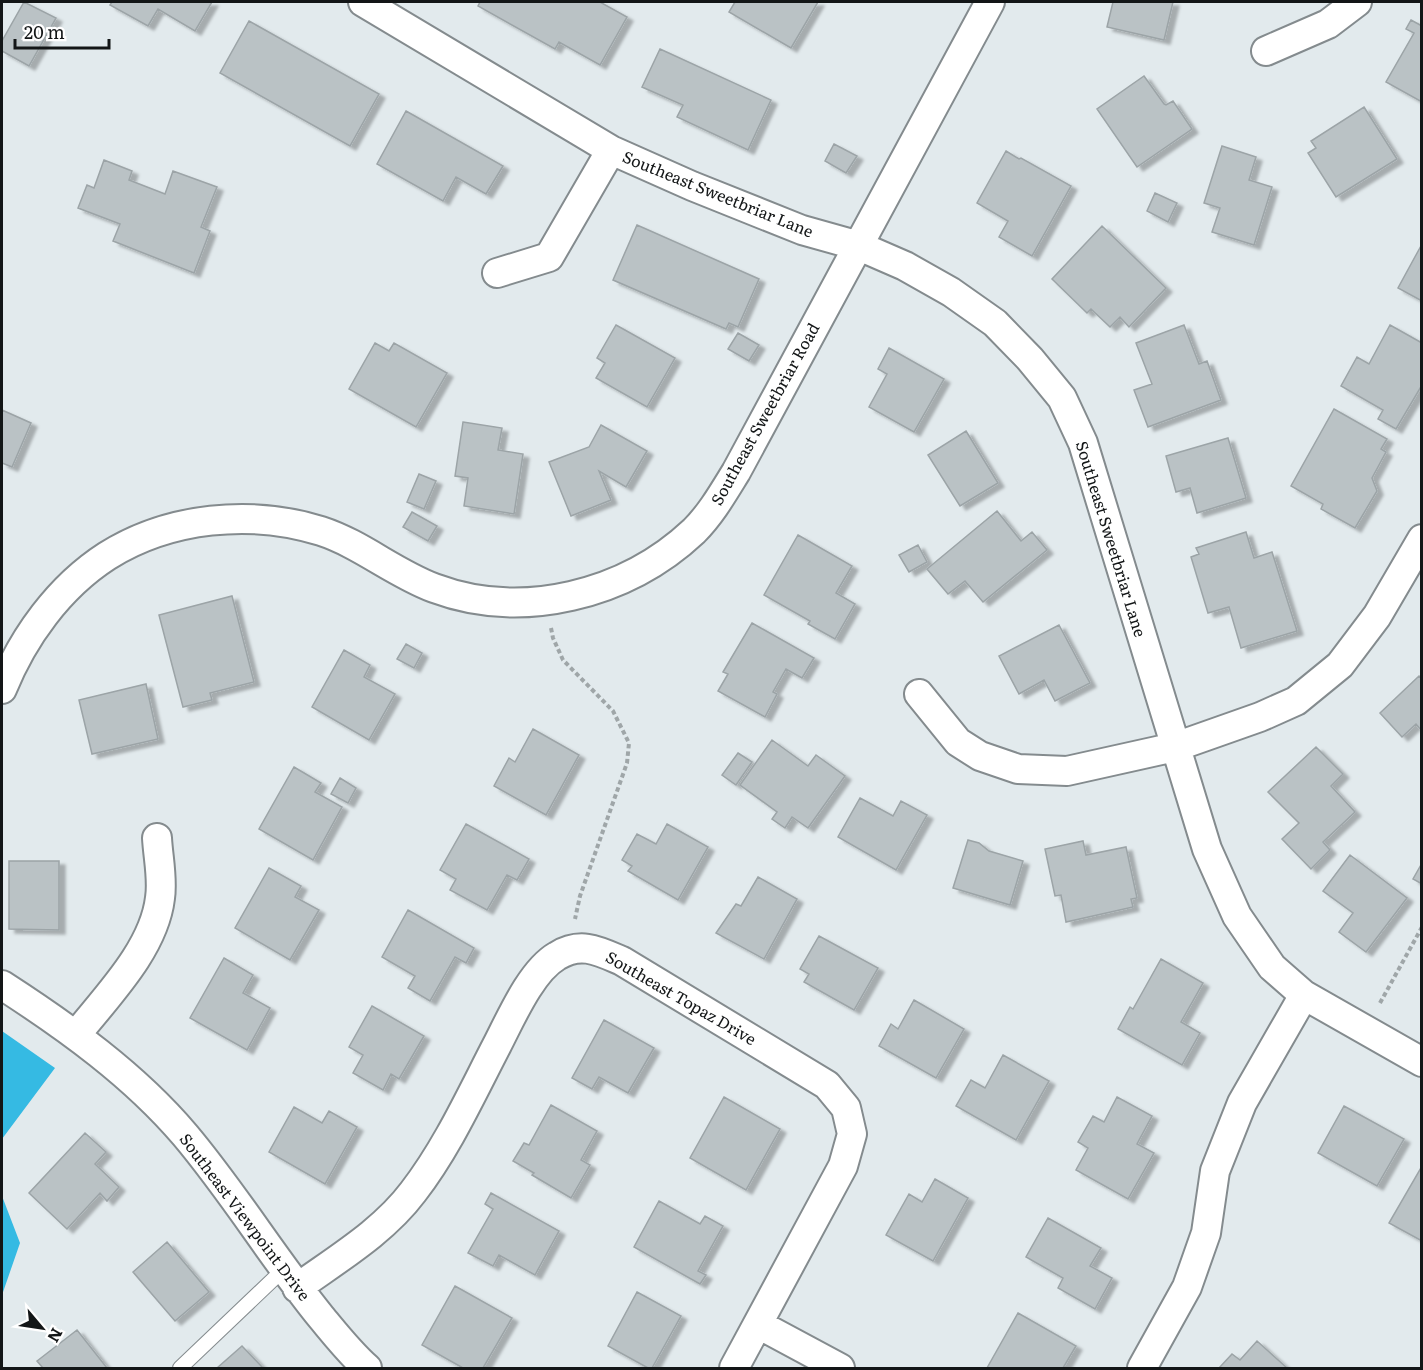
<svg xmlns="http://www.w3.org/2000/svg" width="1423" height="1370" viewBox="0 0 1423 1370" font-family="Literata,serif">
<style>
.forest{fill:#35bae3}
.building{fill:#bac2c5;stroke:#9ca4a7;stroke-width:1.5;filter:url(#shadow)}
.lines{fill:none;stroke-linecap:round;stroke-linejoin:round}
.lane-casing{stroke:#848b8e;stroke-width:16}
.street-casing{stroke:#848b8e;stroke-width:32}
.path{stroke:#9fa6a8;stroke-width:4;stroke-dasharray:4.5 3;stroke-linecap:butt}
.lane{stroke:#fff;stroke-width:14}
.street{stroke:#fff;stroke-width:28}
.labels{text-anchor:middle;stroke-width:5;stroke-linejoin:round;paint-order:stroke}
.street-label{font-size:16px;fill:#131617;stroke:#fff}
</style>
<defs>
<filter id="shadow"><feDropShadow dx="6" dy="4" stdDeviation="1.5" flood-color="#0004"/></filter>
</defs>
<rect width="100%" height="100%" fill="#e2eaed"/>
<path class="forest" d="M2 1031 55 1068 2 1139Z
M2 1196 20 1243 2 1295Z"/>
<path class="building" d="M24 2 56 18 29 66 2 51V41Z
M112 2H212L195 31 158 9 148 26 110 5Z
M480 2H600L627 17 600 65 559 42 555 49 478 6Z
M735 2H818L791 48 729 12Z
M1113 2H1173L1164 40 1107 27Z
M1411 20 1422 26V102L1386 82 1414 33 1406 29Z
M249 21 379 94 350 146 220 73Z
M660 49 771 100 748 150 677 117 683 105 642 87Z
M1144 76 1164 104 1166 105 1173 101 1192 129 1137 167 1097 109Z
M1364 107 1397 159 1336 197 1308 153 1316 148 1311 141Z
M406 111 503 166 486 194 456 177 443 201 377 164Z
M834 144 857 156 846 173 825 161Z
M1222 146 1256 157 1249 180 1272 187 1254 245 1212 232 1220 208 1204 203Z
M1006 151 1019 159 1021 158 1071 186 1032 256 999 237 1008 221 977 203Z
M104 160 132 171 129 180 165 194 173 171 217 187 201 227 210 231 194 273 113 241 120 224 78 208 87 185 94 188Z
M1155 193 1177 203 1168 222 1147 211Z
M637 225 759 279 738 327 729 323 726 329 613 280Z
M1102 226 1166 288 1129 327 1120 317 1110 327 1091 309 1087 313 1052 279Z
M1422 244V301L1398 288Z
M616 325 675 358 647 407 596 378 605 363 597 358Z
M1184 325 1199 364 1207 361 1221 400 1148 427 1134 390 1152 384 1136 343Z
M1390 325 1422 343V385L1396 429 1378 419 1383 410 1341 386 1357 357 1369 364Z
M738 333 759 345 749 361 728 349Z
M375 343 389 351 394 343 447 373 416 427 349 389Z
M889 348 944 379 914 432 869 407 887 374 878 369Z
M1334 409 1387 439 1381 449 1386 452 1372 478 1377 491 1355 528 1321 509 1323 504 1291 486Z
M2 410 31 423 12 467 2 463Z
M463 422 502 428 498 450 523 454 514 514 464 506 468 478 455 476Z
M601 425 647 451 626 487 599 471 611 500 571 516 549 462 589 447Z
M966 431 998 483 960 506 928 455Z
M1228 438 1246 498 1197 513 1190 488 1176 492 1166 456Z
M419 474 436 481 424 509 407 502Z
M997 511 1021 541 1032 532 1047 550 983 602 965 581 948 594 927 569Z
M412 512 437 526 428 541 403 527Z
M1246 532 1254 558 1272 552 1297 631 1241 648 1229 607 1208 613 1191 557 1199 554 1196 548Z
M798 535 852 566 836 593 855 604 835 639 808 624 810 621 764 595Z
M918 545 927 562 909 572 899 555Z
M232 596 254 682 210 693 212 700 183 707 159 615Z
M752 623 814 658 802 678 786 669 773 692 777 694 765 717 718 691 728 674 723 672Z
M1059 625 1090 683 1055 701 1044 680 1019 694 999 656Z
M406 644 422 653 414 668 397 659Z
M344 650 370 665 364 677 395 694 369 740 312 707Z
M1419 676 1422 679V731L1416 724 1402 737 1380 713Z
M146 684 158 739 92 754 79 700Z
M533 729 579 755 546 815 494 786 509 758 515 762Z
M772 740 808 766 816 755 845 776 808 828 792 817 785 828 772 819 777 812 740 785Z
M1316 747 1343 774 1331 786 1355 812 1323 842 1330 850 1311 869 1282 839 1299 823 1268 792Z
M738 753 752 762 736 785 722 775Z
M294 767 321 783 315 792 342 807 313 860 259 829Z
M340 778 356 788 348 803 331 794Z
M860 798 893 816 901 801 927 815 896 870 838 837Z
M466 824 529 859 517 880 507 875 487 910 450 890 456 879 440 870Z
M667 824 708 847 678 900 628 871 632 866 622 860 637 834 656 844Z
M968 840 979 843 989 851 1023 861 1010 905 953 888Z
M1083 841 1086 855 1126 847 1137 898 1131 899 1133 907 1066 922 1061 895 1055 896 1045 849Z
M1350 855 1407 898 1366 952 1339 932 1353 913 1323 891Z
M9 861H59V930L9 929Z
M1422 863V884L1413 879Z
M269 868 301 886 295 897 319 910 290 960 235 928Z
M758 877 797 899 764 959 716 933 736 904 741 906Z
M408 910 474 948 466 963 455 957 430 1001 408 988 415 976 382 957Z
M819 936 878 968 854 1010 804 982 809 974 800 969Z
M224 958 253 975 243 993 270 1008 247 1050 190 1018Z
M1161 959 1203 983 1181 1022 1200 1033 1182 1065 1118 1029 1130 1007 1133 1009Z
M914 1000 964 1029 936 1078 879 1046 891 1024 898 1029Z
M372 1006 424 1036 399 1079 391 1074 383 1090 353 1073 363 1055 349 1047Z
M604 1020 654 1048 628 1093 599 1077 592 1089 572 1078Z
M1003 1055 1049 1081 1016 1140 956 1106 971 1080 985 1088Z
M724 1097 780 1129 746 1190 690 1158Z
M1117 1097 1152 1116 1137 1144 1154 1153 1128 1199 1076 1170 1088 1148 1078 1142 1093 1116 1104 1122Z
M551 1105 597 1131 581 1160 590 1165 571 1198 532 1175 534 1173 513 1161 524 1143 529 1145Z
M1344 1106 1404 1139 1377 1186 1318 1153Z
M294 1107 322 1123 329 1111 357 1127 325 1184 269 1152Z
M85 1133 106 1152 95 1164 119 1187 107 1201 100 1193 67 1229 29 1193Z
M1422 1166V1241L1389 1223Z
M935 1179 968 1198 933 1261 886 1235 909 1194 922 1202Z
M491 1193 559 1231 535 1275 499 1255 493 1266 468 1253 493 1209 485 1204Z
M659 1201 700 1224 705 1216 723 1226 698 1271 706 1275 700 1284 634 1247Z
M1048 1218 1101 1248 1090 1266 1112 1278 1095 1309 1058 1288 1063 1278 1026 1257Z
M167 1242 209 1292 175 1321 133 1272Z
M455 1286 512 1318 483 1368H463L422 1345Z
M637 1292 681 1316 652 1368H648L608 1346Z
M1018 1313 1076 1346 1063 1368H987Z
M77 1330 107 1368H43L37 1361Z
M1257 1341 1287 1368H1219L1232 1354 1240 1360Z
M242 1346 263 1368H217Z"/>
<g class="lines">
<defs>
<path id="lane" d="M180 1368 284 1269"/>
<path id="street" d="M363 2 611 150 692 186 802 230 859 246 905 266 951 292 995 323 1030 359 1062 398 1083 443 1207 849 1237 916 1272 967 1304 995 1422 1062
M1266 51 1328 24 1357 2
M497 273 549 257 611 150
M2 689C23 637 59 587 107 556 169 517 251 509 321 531 361 544 394 573 434 588 522 621 626 595 694 531 711 514 723 493 736 472L990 2
M919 694 958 742 980 756 1018 769 1067 771 1175 747 1260 717 1296 701 1340 665 1377 616 1422 539
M2 985C67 1027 134 1075 185 1135 234 1193 273 1258 321 1317 336 1335 350 1353 367 1368
M76 1035C107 996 154 949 160 898 163 879 158 857 157 838
M297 1288C337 1259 383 1232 413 1192 447 1148 471 1095 497 1045 511 1018 531 971 557 956 581 941 599 951 622 961L827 1085 846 1108 852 1134 843 1166 734 1368
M758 1324 840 1368
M1142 1368 1187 1287 1206 1233 1215 1171 1242 1103 1304 995"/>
</defs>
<use href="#lane" class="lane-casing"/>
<use href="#street" class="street-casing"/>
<path class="path" d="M551 628 553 638 563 660 613 711 629 743 627 763 580 896 575 919
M1380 1003 1422 927"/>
<use href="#lane" class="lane"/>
<use href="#street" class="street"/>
</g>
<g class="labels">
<g class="street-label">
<text transform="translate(718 194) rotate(22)" y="6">Southeast Sweetbriar Lane</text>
<text transform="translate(765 414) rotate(-61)" y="6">Southeast Sweetbriar Road</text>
<text transform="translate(1111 539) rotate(73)" y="6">Southeast Sweetbriar Lane</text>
<text transform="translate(681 998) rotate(30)" y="6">Southeast Topaz Drive</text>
<text transform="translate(245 1217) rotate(53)" y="6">Southeast Viewpoint Drive</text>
</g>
</g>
<rect width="1423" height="1370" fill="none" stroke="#131617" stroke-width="6"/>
<g transform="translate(42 1328) rotate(119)" stroke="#ffffff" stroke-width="4.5" paint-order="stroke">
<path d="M0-4.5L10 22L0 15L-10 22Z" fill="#131617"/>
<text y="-9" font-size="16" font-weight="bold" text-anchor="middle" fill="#131617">N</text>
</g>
<path d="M15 39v9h94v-9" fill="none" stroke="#131617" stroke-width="3"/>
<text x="24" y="39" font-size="18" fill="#131617" stroke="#ffffff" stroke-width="4.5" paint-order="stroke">20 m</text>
</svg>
